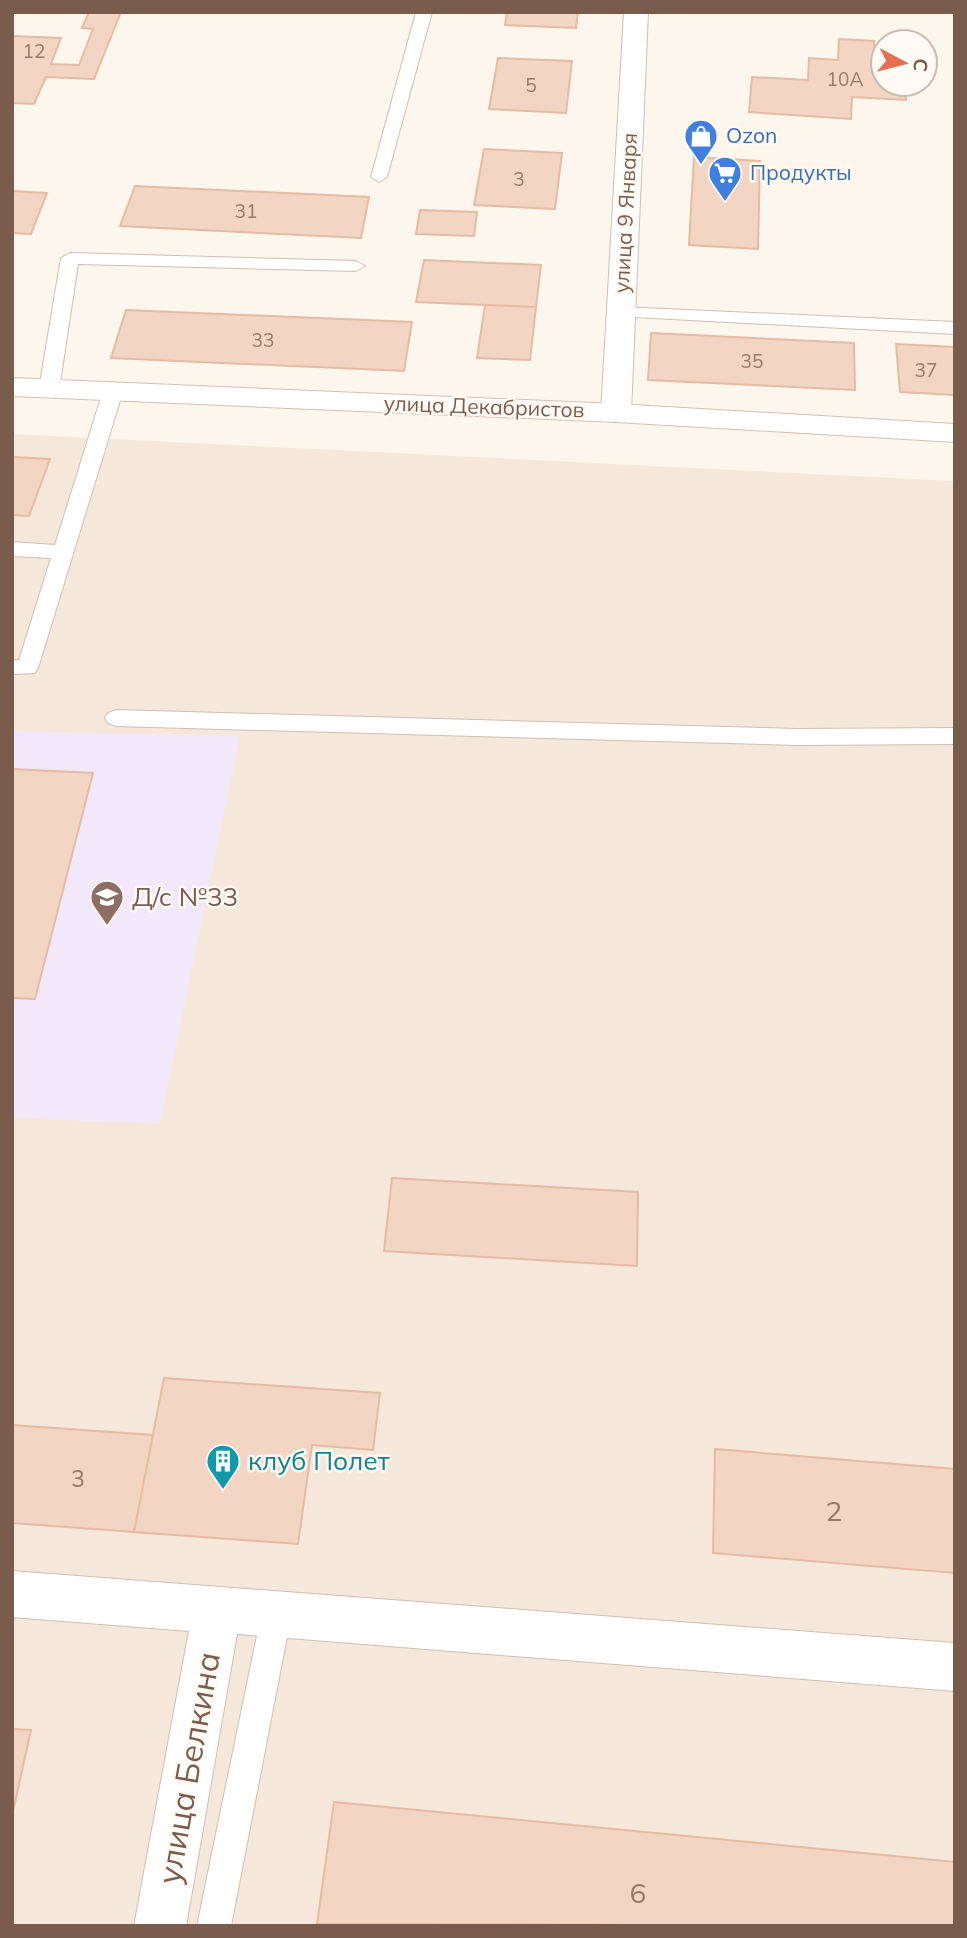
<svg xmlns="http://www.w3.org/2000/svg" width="967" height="1938" viewBox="0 0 967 1938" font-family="Mulish,sans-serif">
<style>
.residential{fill:#f5e8da}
.education{fill:#f3e8fa}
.building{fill:#f3d5c3;stroke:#e6bba3;stroke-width:2}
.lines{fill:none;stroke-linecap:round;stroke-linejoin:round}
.lane-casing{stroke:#d1beb0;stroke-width:2}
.street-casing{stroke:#d1beb0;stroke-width:2}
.secondary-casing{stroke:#d6c0b0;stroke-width:2}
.lane{fill:#fff;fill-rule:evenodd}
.street{fill:#fff;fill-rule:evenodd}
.secondary{fill:#fff;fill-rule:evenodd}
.labels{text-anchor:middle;stroke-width:5;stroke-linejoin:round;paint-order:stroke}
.far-number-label{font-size:19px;fill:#987a6a}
.far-shop-label{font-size:21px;fill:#366cbe;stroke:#fffaf3;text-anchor:start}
.far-street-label{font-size:21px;fill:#7a5c4d;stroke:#fffaf3}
.number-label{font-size:23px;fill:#987a6a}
.education-label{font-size:26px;fill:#785e54;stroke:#fffaf3;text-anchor:start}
.culture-label{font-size:26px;fill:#0d838f;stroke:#fffaf3;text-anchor:start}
.near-number-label{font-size:28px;fill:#987a6a}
.near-street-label{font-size:32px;fill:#7a5c4d;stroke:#fffaf3}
</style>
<rect width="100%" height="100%" fill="#fdf6ec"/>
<path class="residential" d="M12 434 955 481V1926H12Z"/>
<path class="education" d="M12 731 240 736 160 1124 12 1118Z"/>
<path class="building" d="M89 12H121L94 79 46 77 34 104 12 103V36L61 38 51 64 79 65 93 29 82 28Z
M507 12H578L576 28 505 25Z
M839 39 874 41V65H883V84H906V100L852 97 851 119 749 112 752 77 808 80 809 58 838 60Z
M498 58 572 61 566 113 489 109Z
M484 149 562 153 555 209 474 205Z
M694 157 760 161 758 249 689 245Z
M135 186 369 197 361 238 120 226Z
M12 191 47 193 31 234 12 233Z
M420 210 477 212 474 236 416 234Z
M424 260 541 265 536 307 416 302Z
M485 305 536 307 530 360 477 358Z
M126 310 412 322 404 371 111 358Z
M651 333 854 343 855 390 648 380Z
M896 344 955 347V395L900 392Z
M12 457 50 459 29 516 12 515Z
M12 769 93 773 35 999 12 998Z
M392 1178 638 1192 637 1266 384 1251Z
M164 1378 380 1393 373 1450 312 1445 298 1544 134 1532Z
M12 1425 153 1435 134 1532 12 1523Z
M715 1449 955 1469V1573L713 1553Z
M12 1729 31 1730 12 1816Z
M334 1802 955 1862V1926L317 1924Z"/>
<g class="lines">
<defs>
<path id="lane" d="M416 12H432L387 177 379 182 371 177Z
M70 253 356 261 365 266 356 271 78 264 59 389 49 395 39 389 61 258Z
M621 307 955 322V334L615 316 612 312 615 308Z
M113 385 123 391 38 668 35 673 12 674V660H19L51 558 12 556V542L55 545 103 391Z
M116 710 797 729 955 728V744L797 745 116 726 108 723 105 718 108 713Z
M276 1601 287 1606 291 1616 231 1926H197L261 1616 265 1606Z"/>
<path id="street" d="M624 12H648L631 413 627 419 616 422 605 419 601 413Z
M12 1571 955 1643V1691L237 1634 186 1926H134L189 1631 12 1617Z"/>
<path id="secondary" d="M12 378 616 404 955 424V442L616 422 12 396Z"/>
</defs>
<use href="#lane" class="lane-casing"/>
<use href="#street" class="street-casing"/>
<use href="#secondary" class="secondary-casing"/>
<use href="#lane" class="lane"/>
<use href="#street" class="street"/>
<use href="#secondary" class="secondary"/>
</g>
<defs>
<symbol id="shop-pin" viewBox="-11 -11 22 30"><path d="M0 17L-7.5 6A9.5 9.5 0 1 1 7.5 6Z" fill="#3f7fe0" stroke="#fffaf3"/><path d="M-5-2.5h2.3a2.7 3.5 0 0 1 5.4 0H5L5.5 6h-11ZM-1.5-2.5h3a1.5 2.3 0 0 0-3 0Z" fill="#fff"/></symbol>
<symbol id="supermarket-pin" viewBox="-11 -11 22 30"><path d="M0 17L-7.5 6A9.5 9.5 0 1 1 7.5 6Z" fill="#3f7fe0" stroke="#fffaf3"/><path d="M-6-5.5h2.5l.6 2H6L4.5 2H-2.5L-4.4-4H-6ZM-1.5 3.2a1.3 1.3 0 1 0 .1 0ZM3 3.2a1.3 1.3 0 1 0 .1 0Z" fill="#fff"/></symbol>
<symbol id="school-pin" viewBox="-11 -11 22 30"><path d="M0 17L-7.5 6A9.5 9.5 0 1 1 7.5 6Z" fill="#8d6e63" stroke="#fffaf3"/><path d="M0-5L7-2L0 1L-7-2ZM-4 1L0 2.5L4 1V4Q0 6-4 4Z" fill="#fff"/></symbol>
<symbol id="building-pin" viewBox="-11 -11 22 30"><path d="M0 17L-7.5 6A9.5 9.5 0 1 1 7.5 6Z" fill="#0f9aa8" stroke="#fffaf3"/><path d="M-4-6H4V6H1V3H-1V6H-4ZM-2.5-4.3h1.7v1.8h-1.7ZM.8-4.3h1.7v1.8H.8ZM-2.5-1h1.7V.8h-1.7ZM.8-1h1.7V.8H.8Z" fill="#fff"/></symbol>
</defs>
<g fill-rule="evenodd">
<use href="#shop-pin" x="682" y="117" width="38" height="52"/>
<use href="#supermarket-pin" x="706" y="154" width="38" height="52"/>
<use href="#school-pin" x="88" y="878" width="38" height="52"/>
<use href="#building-pin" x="204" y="1442" width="38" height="52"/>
</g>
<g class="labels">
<g class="far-number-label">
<text x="34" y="58">12</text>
<text x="845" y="86">10А</text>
<text x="531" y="92">5</text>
<text x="519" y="186">3</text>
<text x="246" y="218">31</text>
<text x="263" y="347">33</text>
<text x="752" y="368">35</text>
<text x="926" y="377">37</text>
</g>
<g class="far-shop-label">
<text x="726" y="143">Ozon</text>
<text x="750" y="180">Продукты</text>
</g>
<g class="far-street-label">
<text transform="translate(626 213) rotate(-87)" y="7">улица 9 Января</text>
<text transform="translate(484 407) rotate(2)" y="7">улица Декабристов</text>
</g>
<g class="number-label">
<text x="78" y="1487">3</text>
</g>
<g class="education-label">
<text x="132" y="906">Д/с №33</text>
</g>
<g class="culture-label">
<text x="248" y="1470">клуб Полет</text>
</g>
<g class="near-number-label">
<text x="834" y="1521">2</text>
<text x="638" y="1903">6</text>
</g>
<g class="near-street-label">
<text transform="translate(189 1768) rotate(-80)" y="11">улица Белкина</text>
</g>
</g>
<rect width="967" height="1938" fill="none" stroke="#7a5c4d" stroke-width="28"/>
<g transform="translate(904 63) rotate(97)"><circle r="33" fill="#fffaf3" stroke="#cabbb1" stroke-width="2"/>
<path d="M0-5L12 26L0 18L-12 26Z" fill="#e76f51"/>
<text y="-10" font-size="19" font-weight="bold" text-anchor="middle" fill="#7a5c4d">С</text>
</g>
</svg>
